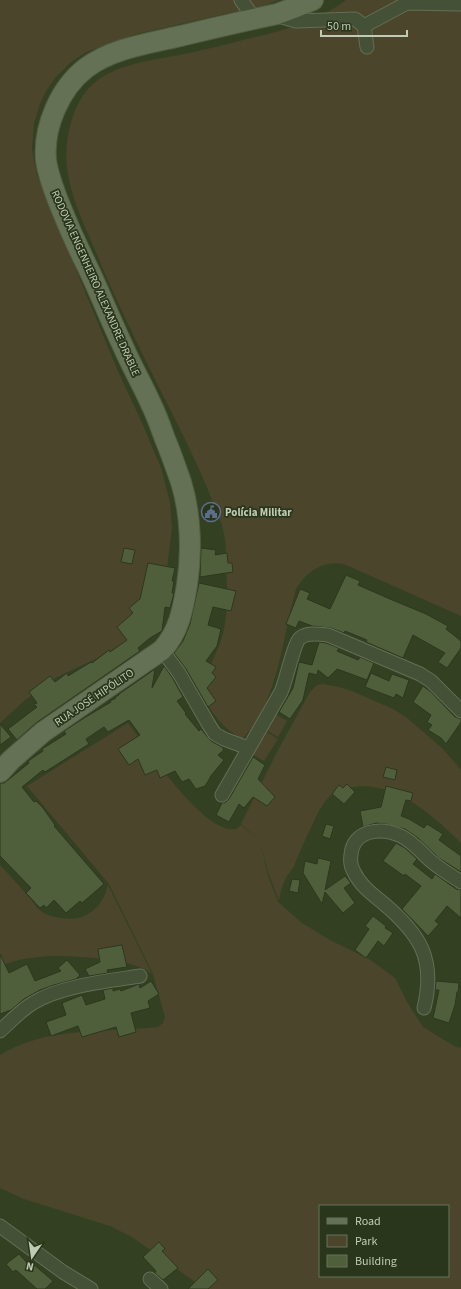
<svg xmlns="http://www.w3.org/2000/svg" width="461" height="1289" viewBox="0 0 461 1289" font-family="'Source Sans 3',sans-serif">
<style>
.green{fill:#4b462b;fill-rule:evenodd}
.building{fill:#4f5f3b;stroke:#2c381e}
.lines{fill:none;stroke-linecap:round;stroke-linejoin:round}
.minor-casing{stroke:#626f55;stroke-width:15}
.primary-casing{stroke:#515d43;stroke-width:22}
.minor{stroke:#455137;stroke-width:13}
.primary{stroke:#647154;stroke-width:20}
.labels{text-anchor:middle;stroke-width:3.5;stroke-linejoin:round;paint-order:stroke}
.street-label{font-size:11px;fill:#bfccb3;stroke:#2a361b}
.poi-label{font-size:11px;font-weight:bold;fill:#bfccb3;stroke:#2a361b;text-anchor:start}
</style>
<rect width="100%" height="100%" fill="#334122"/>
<path class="green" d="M0 0H279L265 5 136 34 86 52 71 62 55 78 46 91 40 104 34 123 32 149 37 175 117 369 142 423 161 468 170 502 172 528 165 584 129 640 100 657 57 677 25 700 0 723Z
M346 0H461V616L344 564C323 560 306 572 296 589 282 638 279 701 242 739 224 729 214 716 204 699 206 689 206 676 210 667 214 656 219 648 222 637 229 613 227 587 226 562 226 552 226 540 223 530 222 523 218 515 215 508 205 480 192 454 179 427 150 369 120 311 95 250 84 224 70 196 67 167 64 141 72 103 92 85 117 62 157 60 189 53 208 49 228 44 247 39 285 30 315 23 346 0Z
M323 684 339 687 352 691 393 709 406 717 443 749 461 770V843C432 815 393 778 348 788 341 790 334 792 329 797 319 807 314 822 308 834 302 846 298 856 293 868 291 871 288 874 286 878 282 885 280 893 279 901L268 872 261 844 267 873 278 902 302 923 330 940 369 959 395 978 407 1002 423 1027 454 1046 461 1048V1289H205L132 1237 110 1226 24 1199 0 1188V1055C47 1026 105 1033 158 1027L163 1023 165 1017 153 974 109 884 27 786 128 723C147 747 203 835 236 829L241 825 261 842 241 824 278 750 310 692 317 685ZM320 1206H448V1276H320Z
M275 714 287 721 278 737 266 730Z
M265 731 278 739 264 761 252 754Z
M0 865C10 875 19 886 29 897 32 901 36 907 41 911 46 915 54 917 61 918 85 922 102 909 108 885L152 974C137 963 120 962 103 959 70 955 31 953 0 966Z"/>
<path class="building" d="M124 548 135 550 132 564 121 562Z
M201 548 216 550 215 555 227 553 228 563H232L233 572 200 577Z
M148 563 175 568 172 581H174L172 593H174L170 608 165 607 162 631 150 638 138 648 140 651 36 723 17 740 8 729 37 707 34 704 37 703 29 692 50 676 55 682 67 673 68 676 91 662 92 663 109 650 110 652 127 640 117 627 133 613 129 608 140 599Z
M346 575 360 581 358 585 390 599 426 614 448 626 446 629 461 641V648L447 668 438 662 445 653 413 635 403 658 366 642 367 640 345 631 344 633 331 628 312 626 299 621 296 628 286 624 300 589 310 593 307 599 330 609Z
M199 583 236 591 231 611 213 607 208 625 221 629 217 646 206 661 216 667 212 673 216 677 207 688 216 701 208 707 186 669 174 653 183 641 190 624Z
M319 642 326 643 339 648 337 651 358 660 360 657 374 663 367 680 337 669 328 678 318 670 317 675 309 673 303 700 290 719 279 712 293 688 299 662 312 665Z
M164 666 172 677 183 697 177 701 186 713 185 714 199 731 201 729 211 741 222 747 224 750 218 755 224 760 210 777V778L205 786 196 789 189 779 182 782 175 771 160 778 157 770 145 775 138 759 129 765 118 749 140 735 129 720 108 732 104 727 86 739 89 744 45 772 43 770 22 787 34 802 36 801 43 808 55 825 54 826 104 884 82 903 80 901 66 913 54 900 46 908 44 905 40 908 26 893 31 888 0 856V783H4L8 780 29 763 28 761 43 751 42 749 66 734 64 731 84 718 111 702 110 701 116 698 115 697 119 695V694L155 669 152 688Z
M371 673 389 681 392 674 409 680 403 698 396 694 394 698 365 687Z
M423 686 431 692 455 717 461 719V722L446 744 441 738 428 730 432 725 427 722 431 715 413 702Z
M0 724 11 737 0 745Z
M253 757 265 765 258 779 275 797 267 806 253 797 244 808 239 804 229 822 216 815 222 803 226 802 229 799Z
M386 767 397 770 395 780 383 777Z
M347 784 355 792 344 804 332 794 339 785 343 788Z
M386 786 413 793 411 801 406 800 401 816 409 819 424 828 427 824 443 834 439 840 461 856V872L439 858 418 838 405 829 386 824 376 823 363 827 360 811 381 807Z
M326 824 334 826 330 839 322 836Z
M396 843 405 848 417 859 413 864 432 879 435 874 456 889 461 890V918L447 906 435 921 439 924 428 936 402 909 421 886 405 874 404 876 383 861Z
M318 858 331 861 325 890 345 876 351 883 344 888 355 903 343 913 325 892 322 904 303 873 305 861 317 864Z
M292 879 300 880 298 893 289 891Z
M373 916 386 926 385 928 393 933 384 946 378 941 366 958 355 950 369 929 365 926Z
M122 945 127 967 107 970 108 973 89 976 85 969 100 962 98 949Z
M0 954 9 973 27 964 35 981 61 971 58 968 67 960 80 975 76 979 54 985 40 990 24 999 11 1010 0 1014Z
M151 981 159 994 148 1001 150 1008 131 1013 136 1032 119 1037 116 1027 82 1037 78 1026 51 1036 46 1022 66 1015 62 1003 82 995 86 1005 105 999 103 990 113 988V991L120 989 121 991 139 984 140 988Z
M436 981 459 983 458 992H457L455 1005 449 1023 433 1018 439 990H435Z
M159 1242 165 1249 162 1251 178 1268 163 1280 155 1273 156 1271 143 1257Z
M19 1254 29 1265 32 1263 53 1281 45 1289H37L16 1270 13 1272 6 1264Z
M208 1269 218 1280 208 1289H188Z"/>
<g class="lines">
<defs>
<path id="minor" d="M241 0 254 18
M275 15 296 21 355 19 364 26 367 47
M364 26 407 3 461 4
M162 650 179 673 209 725 215 734 224 739 248 748
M222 795 281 692C286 681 294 643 300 638 307 632 319 634 328 635L420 674 431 681 461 711
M424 1008C436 959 420 934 383 903 372 894 360 885 354 872 351 867 350 861 351 855 353 829 382 827 401 836 413 842 421 852 431 861 440 869 451 875 461 882
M0 1031C11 1021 21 1010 33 1003 60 986 108 981 140 976
M0 1226 63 1272 91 1289
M150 1279 161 1289"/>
<path id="primary" d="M0 772 11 760 43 732 162 650C179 632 183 609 187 585 192 553 191 514 181 482 176 468 171 453 165 439 161 428 157 416 151 404 142 384 131 365 122 344 110 319 100 293 88 268 78 248 69 228 61 208 55 193 48 176 46 160 43 127 60 88 86 68 111 49 146 44 176 37 210 29 243 21 277 14L296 7 313 0"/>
</defs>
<use href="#minor" class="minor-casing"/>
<use href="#primary" class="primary-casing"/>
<use href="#minor" class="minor"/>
<use href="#primary" class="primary"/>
</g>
<defs>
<symbol id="civic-ring" viewBox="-11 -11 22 22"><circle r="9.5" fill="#2a361b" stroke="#5c6f8a" stroke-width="1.5"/><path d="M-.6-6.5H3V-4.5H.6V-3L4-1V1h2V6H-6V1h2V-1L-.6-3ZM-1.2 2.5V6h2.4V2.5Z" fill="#5c6f8a"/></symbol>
</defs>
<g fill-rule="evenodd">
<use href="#civic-ring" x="200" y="501" width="22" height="22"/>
</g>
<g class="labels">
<g class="street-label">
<text transform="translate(96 283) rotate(66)" y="4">RODOVIA ENGENHEIRO ALEXANDRE DRABLE</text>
<text transform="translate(94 697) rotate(-34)" y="4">RUA JOSÉ HIPÓLITO</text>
</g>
<g class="poi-label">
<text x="225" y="516">Polícia Militar</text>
</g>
</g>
<rect x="319" y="1205" width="130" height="72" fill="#2a361b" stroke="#667258"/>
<rect x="327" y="1218" width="20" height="6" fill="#647154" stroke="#667258"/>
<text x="355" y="1225" font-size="12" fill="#bfccb3">Road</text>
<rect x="327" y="1235" width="20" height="12" fill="#4b462b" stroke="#667258"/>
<text x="355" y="1245" font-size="12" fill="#bfccb3">Park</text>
<rect x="327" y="1255" width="20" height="12" fill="#4f5f3b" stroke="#667258"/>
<text x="355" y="1265" font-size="12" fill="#bfccb3">Building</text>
<g transform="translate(32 1257) rotate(193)" stroke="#2a361b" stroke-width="3" paint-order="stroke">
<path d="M0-3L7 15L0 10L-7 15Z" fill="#bfccb3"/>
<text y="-6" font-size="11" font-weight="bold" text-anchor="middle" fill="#bfccb3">N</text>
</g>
<path d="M321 30v6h86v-6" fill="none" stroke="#bfccb3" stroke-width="2"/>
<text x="327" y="30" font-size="12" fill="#bfccb3" stroke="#2a361b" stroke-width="3" paint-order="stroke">50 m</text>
</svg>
